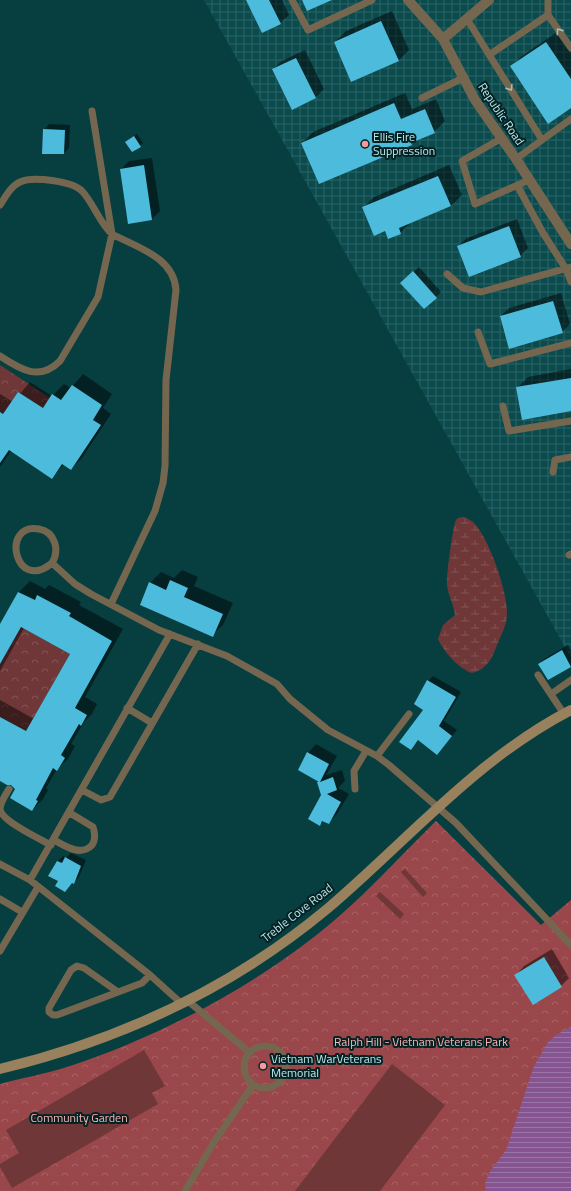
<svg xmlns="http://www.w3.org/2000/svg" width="571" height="1191" viewBox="0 0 571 1191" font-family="'Titillium Web',sans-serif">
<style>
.industrial{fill:url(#industrial-grid)}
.forest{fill:url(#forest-crowns)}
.wetland{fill:url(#wetland-marsh)}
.park{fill:url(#park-crowns)}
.garden{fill:#703738}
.water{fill:url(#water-rules)}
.shadow{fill:#0007}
.building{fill:#4dbcdc}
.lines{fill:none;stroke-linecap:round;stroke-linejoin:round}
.service{stroke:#75674f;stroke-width:7}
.minor{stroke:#75674f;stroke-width:10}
.secondary{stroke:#98815c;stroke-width:10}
.oneway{stroke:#a4bab3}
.poi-dot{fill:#f59b9b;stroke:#042224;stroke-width:1.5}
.labels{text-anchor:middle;stroke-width:4;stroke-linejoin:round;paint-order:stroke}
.street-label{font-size:12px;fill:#bde7e9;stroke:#042224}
.poi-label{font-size:12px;fill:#bde7e9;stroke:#042224;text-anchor:start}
.park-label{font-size:12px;fill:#fcb4b3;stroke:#042224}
</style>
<defs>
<pattern id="industrial-grid" width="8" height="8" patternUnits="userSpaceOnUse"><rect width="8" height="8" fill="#0b4a4d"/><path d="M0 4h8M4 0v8" fill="none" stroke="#2d6467"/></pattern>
<pattern id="forest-crowns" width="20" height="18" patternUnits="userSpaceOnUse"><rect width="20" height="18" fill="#99474a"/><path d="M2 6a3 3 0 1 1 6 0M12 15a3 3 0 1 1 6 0" fill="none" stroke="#a56264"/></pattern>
<pattern id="wetland-marsh" width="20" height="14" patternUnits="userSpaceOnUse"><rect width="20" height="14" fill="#703738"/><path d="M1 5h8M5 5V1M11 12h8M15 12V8" fill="none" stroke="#825455"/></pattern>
<pattern id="park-crowns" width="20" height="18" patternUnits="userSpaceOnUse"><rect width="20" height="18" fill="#703738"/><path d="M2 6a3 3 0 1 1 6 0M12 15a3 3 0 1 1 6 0" fill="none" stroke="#825455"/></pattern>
<pattern id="water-rules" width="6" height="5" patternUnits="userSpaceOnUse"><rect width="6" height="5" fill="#865491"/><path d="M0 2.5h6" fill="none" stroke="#9a75a6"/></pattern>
</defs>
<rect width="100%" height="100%" fill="#073e40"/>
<path class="industrial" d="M204 0H571V658L348 258Z"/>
<path class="forest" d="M436 821 541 925 571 900V1191H0V1084C22 1078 45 1074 67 1067 160 1037 263 982 337 918 372 888 403 853 436 821Z"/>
<path class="wetland" d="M465 517C467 519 471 520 473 522 488 535 509 595 507 616 506 627 501 635 497 645 492 659 487 669 472 673 458 668 444 652 438 639L443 625 455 615C454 605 448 595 447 585 446 577 453 525 456 520 458 517 462 517 465 517Z"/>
<path class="park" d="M0 365 50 398 43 408 18 392 3 414 0 412Z
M21 627 70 654 26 731 0 717V664Z"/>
<path class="garden" d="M405 869 427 893 423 897 401 872Z
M380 892 404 914 400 919 376 896Z
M144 1050 165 1086 152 1093 158 1104 12 1188 0 1167V1164L19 1153 6 1130Z
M392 1064 445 1105 380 1191H295Z"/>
<path class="water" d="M571 1027V1191H486L485 1184 489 1173 506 1150 534 1066 548 1042 556 1035Z"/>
<path class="shadow" d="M247 0H282L289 15 280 23 263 32Z
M392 11 409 50 398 61 335 42 346 31Z
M557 32 571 53V107L511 67 522 56Z
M305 50 324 89 316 97 273 69 282 61Z
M405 93 412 109 436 99 445 121 434 132 415 141 411 144 302 143 313 132Z
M49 124 70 125 69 148 64 153 44 130Z
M137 134 143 143 133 151 127 142Z
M152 158 160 211 152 219 121 169 129 161Z
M449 165 462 195 451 206 411 222 400 233 386 230 363 208 374 197Z
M517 219 528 248 520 256 458 246 467 238Z
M419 267 441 292 436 297 407 278Z
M561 293 570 324 562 332 501 316 509 308Z
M571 369V410L517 388 528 377Z
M83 374 112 394 103 408 111 414 82 458 71 469 64 464 52 478 11 451 0 467V394L13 402 30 382 52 396 64 384 71 388Z
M182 570 198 577 194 586 233 603 223 625 212 635 150 583 161 572 174 578Z
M30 581 45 589 49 585 81 602 79 605 123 629 85 697 97 704 92 714 84 722 71 744 75 746 68 759 57 769 46 788 48 790 43 799 32 810 12 784 0 780V700L34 719 71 654 24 628 0 671V626L19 592Z
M568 645 571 651V666L548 679 539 664 544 659Z
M433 676 461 692 444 721 457 730 437 754 419 740 410 749 425 709 428 681Z
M316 744 337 756 326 775 342 770 345 781 338 788 349 794 337 814 328 823 324 820 319 825 322 795 319 783 320 781 299 769 308 753Z
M71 853 86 860 79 877 73 883 59 881 50 876 58 861 63 856 66 858Z
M552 949 569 978 561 986 516 975 524 966Z"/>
<path class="building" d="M246 0H269L281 24 262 33Z
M302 0H332L307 11Z
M381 21 399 61 351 82 334 42Z
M546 42 571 79V108L548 124 510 66Z
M296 58 316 98 292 110 272 69Z
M394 103 401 119 425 109 435 133 411 143 412 145 319 184 301 143Z
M43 129 65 130 64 154H42Z
M134 136 141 147 132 152 125 142Z
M144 165 152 220 128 224 120 169Z
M438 176 451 206 399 228 401 234 388 239 385 231 374 236 362 207Z
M509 226 521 257 469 277 457 246Z
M413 271 437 298 424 309 400 283Z
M553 301 563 333 509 349 500 316Z
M571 378V411L522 420 516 387Z
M72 385 102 405 93 420 101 425 71 470 62 464 52 479 9 450 0 463V412L3 414 18 392 43 408 52 394 61 400Z
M170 580 188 588 184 597 223 614 213 637 140 605 149 582 166 590Z
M18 592 35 600 37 595 71 613 69 616 112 641 75 708 87 715 81 726 79 724 61 755 65 758 57 771 53 768 36 800 38 801 32 811 10 798 15 789 11 785H7L0 781V717L26 731 70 654 21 627 0 664V624Z
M562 650 571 667 548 680 538 664Z
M427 680 456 697 439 726 452 736 437 755 418 740 411 750 399 742 423 710 414 704Z
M307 752 329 764 320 782 333 777 337 790 327 794 341 802 329 824 322 821 320 826 308 819 321 795 317 782H319L298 770Z
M65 857 81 866 74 884 72 883 65 892 55 886 58 881 48 876 57 861 62 863Z
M544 957 562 987 533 1005 514 975Z"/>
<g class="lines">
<path class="service" d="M292 0 308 30 372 0
M548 0V15L571 48
M467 19 542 140 571 119
M489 55 548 15
M422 98 463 78
M92 111 112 234C136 247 174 257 176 290L166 380 165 466 163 483 155 511 111 604
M502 138 462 161 475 204 529 180
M516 159 542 140
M517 185 543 233 566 269 571 282
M0 205C6 196 11 186 20 182 33 176 72 181 82 191 94 204 99 222 112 234L98 297 60 361C39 382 20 369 0 356
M447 274 463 288 481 292 571 267
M478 332 490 364 571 343
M503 406 509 431 571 421
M553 472 555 460 571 457
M569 555 571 554
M52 563C15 594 0 522 39 529 55 532 60 550 52 563L75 584 91 594 159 630 227 656 277 684 290 699 328 730 377 756 389 765 456 823 571 945
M538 675 564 714
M551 694 571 680
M127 708 152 723
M377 756 409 714
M9 789C6 794 0 803 0 809 1 821 40 839 51 845
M355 789 354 771 366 751
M82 790 101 800 110 797 198 644
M54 840C65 846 81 857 92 845 96 839 95 833 93 827L70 813
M0 864 30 880 170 634
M30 880 150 975 182 1004
M0 899 22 912
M0 951 38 887
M118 992 84 968 77 966 71 970 49 1008V1012L53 1015H57L142 983 150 975
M188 1001 249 1052
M244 1067a21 21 0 1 1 42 0a21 21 0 1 1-42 0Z
M185 1191 214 1142 253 1085"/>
<path class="minor" d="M408 0 443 39 475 100 516 159 571 244
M443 39 489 0"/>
<path class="secondary" d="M0 1069C120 1040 232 988 327 909 407 841 476 759 571 710"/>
</g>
<defs><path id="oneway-chevron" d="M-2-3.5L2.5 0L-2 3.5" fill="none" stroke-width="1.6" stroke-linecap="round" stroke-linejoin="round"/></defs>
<g class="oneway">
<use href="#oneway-chevron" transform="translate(559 31) rotate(-125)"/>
<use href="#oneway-chevron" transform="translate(510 88) rotate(58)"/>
</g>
<g class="poi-dot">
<circle cx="365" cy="144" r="4"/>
<circle cx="263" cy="1066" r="4"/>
</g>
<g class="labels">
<g class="street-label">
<text transform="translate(501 114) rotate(56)" y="4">Republic Road</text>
<text transform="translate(297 913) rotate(-38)" y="4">Treble Cove Road</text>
</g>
<g class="poi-label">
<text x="373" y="141">Ellis Fire<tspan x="373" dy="14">Suppression</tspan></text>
<text x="271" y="1063">Vietnam WarVeterans<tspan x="271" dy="14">Memorial</tspan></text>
</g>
<g class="park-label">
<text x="421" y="1046">Ralph Hill - Vietnam Veterans Park</text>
<text x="79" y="1122">Community Garden</text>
</g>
</g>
</svg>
